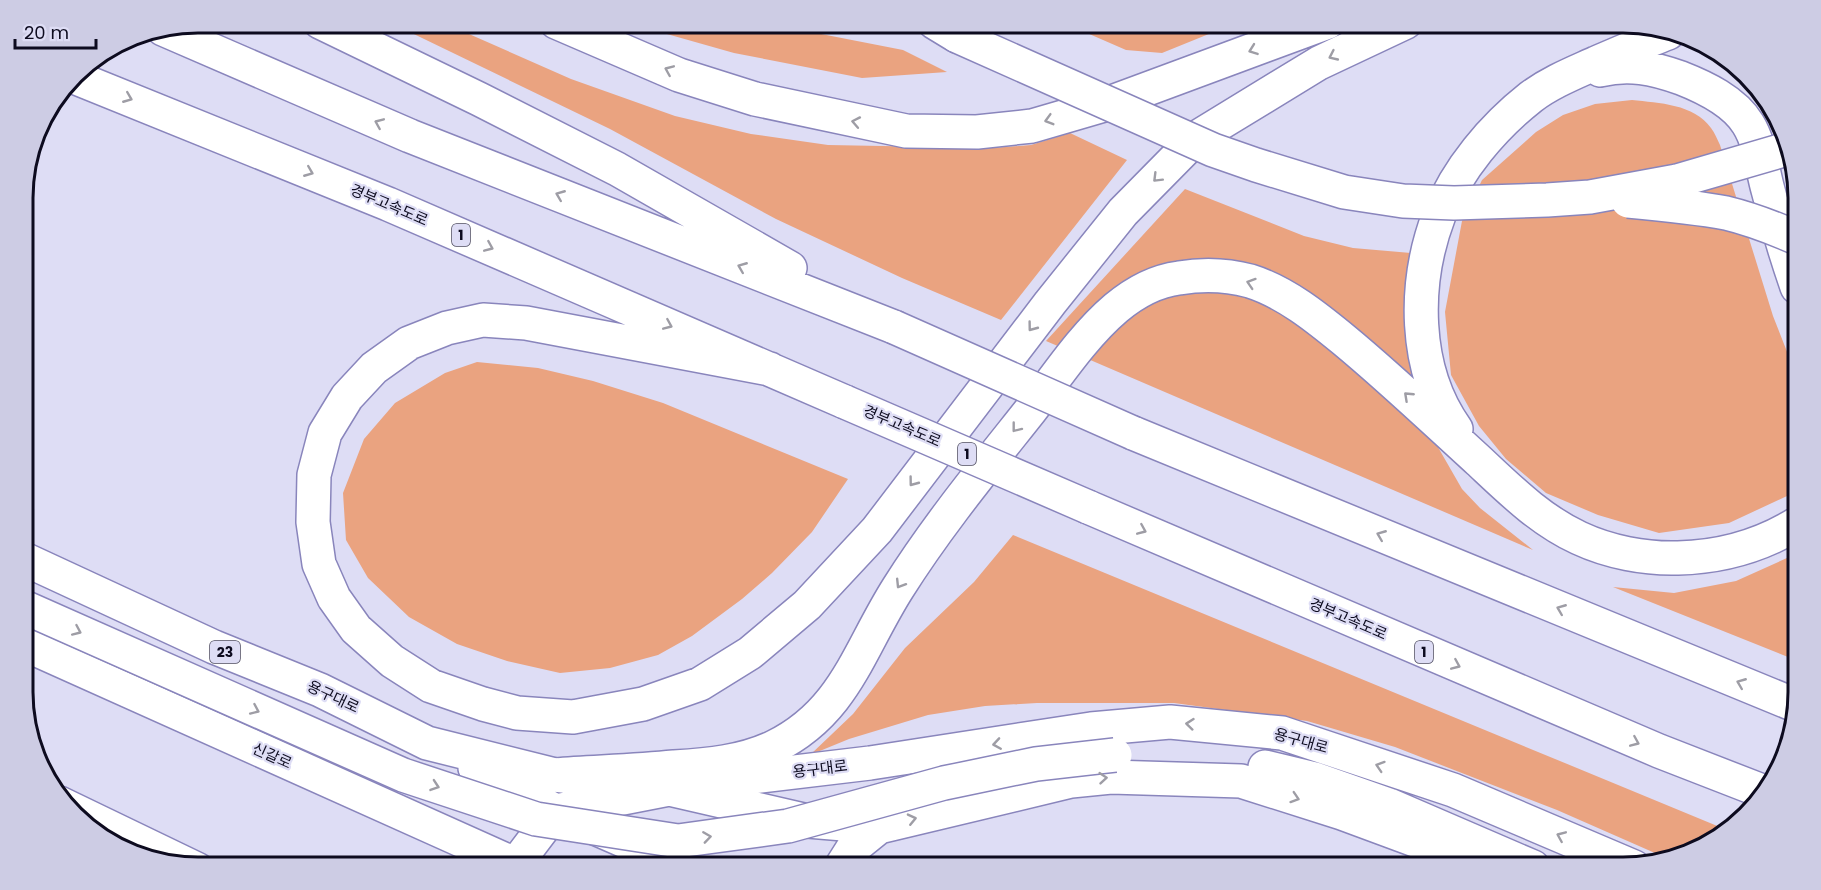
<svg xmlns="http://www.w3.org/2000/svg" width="1821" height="890" viewBox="0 0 1821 890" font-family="Poppins,'Noto Sans KR',sans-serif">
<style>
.green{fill:#eaa380}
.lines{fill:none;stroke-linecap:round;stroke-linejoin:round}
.minor-casing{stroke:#8985bc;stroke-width:30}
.major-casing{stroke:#8985bc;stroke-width:36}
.highway-casing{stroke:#8985bc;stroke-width:36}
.minor{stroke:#fff;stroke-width:27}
.major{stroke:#fff;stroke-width:33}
.highway{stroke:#fff;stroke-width:33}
.major-bridge-casing{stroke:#8985bc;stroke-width:36;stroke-linecap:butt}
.highway-bridge-casing{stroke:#8985bc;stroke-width:36;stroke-linecap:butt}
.major-bridge{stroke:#fff;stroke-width:33}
.highway-bridge{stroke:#fff;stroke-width:33}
.oneway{stroke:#9e9da5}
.labels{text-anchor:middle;stroke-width:4.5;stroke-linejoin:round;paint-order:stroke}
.shield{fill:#deddf5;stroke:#4c4a5f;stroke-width:1.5}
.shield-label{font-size:14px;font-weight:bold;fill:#0d0b1f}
.street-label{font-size:15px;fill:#0d0b1f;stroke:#deddf5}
.rim{fill:none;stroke:#0d0b1f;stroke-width:3}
</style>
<rect width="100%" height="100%" fill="#deddf5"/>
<path class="green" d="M391 23H444L571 79 675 116 751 134 828 145 992 148 1031 145 1070 133 1127 160 1001 320 902 278 776 219 610 129Z
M628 23H765L903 50 947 72 862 78 734 53Z
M1064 23H1236L1162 53 1126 50Z
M1632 100C1659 103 1694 104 1711 128 1715 133 1717 139 1720 145L1773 316 1793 367 1798 374V480L1787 496 1729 523 1659 533 1598 515 1546 493 1506 459 1479 426 1451 375 1445 312 1462 221 1482 180 1536 132 1563 115 1595 104Z
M1185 189 1304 236 1353 248 1411 253 1407 283 1405 333 1416 387 1431 435 1462 489 1480 508 1533 550 1046 341Z
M477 362 538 368 593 381 663 403 848 479 812 532 772 573 742 599 692 636 658 655 610 668 560 673 507 661 457 644 409 617 368 578 346 540 343 493 364 439 395 403 445 373Z
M1013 535 1727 830 1720 838 1664 857 1557 810 1395 747 1307 721 1174 703H1037L985 706 928 715 849 739 810 755 853 714 905 648 974 582Z
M1798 553V661L1613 587 1674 593 1736 581Z"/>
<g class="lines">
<defs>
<path id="minor" d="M60 800 199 867"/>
<path id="major" d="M24 559 214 647 320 690 427 743 555 775 669 789 720 781 870 763 1091 729 1170 722 1282 733 1453 790 1634 867
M24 644 521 867
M1265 767 1315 779 1389 805 1533 867
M475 768 556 811 684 867
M515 865 556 811 669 789 808 821 879 827 1071 781 1111 777 1241 781 1342 813 1488 867
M841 867 853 848 879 827"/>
<path id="highway" d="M320 22 479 99 617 169 790 268
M556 22 679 75 755 99 906 131 977 132 1032 126 1104 105 1328 22
M934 22 957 36
M163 29 410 136 894 327
M1600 70C1629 63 1653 68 1681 78 1704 87 1734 101 1748 124 1760 143 1762 169 1768 190 1776 222 1786 255 1797 287
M74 77 388 204 845 402
M770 369 526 323 483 320 447 328 409 343 374 368 347 397 325 433 314 475 313 522 319 564 334 598 356 629 392 661 431 686 483 704 517 713 573 717 643 704 700 684 750 653 807 605 877 530 1050 303 1123 212 1196 138 1319 63 1406 22
M1456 429C1413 369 1413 283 1439 215 1457 169 1493 127 1531 97 1551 82 1574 73 1596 63 1620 53 1644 42 1668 33
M1133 433 1795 705
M1088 507 1659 751 1762 791
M555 775C595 772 634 771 674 767 708 765 742 762 774 747 845 712 858 651 898 588 937 526 984 469 1030 411 1057 376 1083 336 1116 308 1134 293 1156 281 1179 278 1202 274 1228 275 1250 281 1285 292 1316 317 1344 340 1390 378 1434 420 1479 461 1510 490 1540 520 1579 538 1609 552 1645 559 1678 558 1722 557 1761 546 1798 523"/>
</defs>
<use href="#minor" class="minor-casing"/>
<use href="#major" class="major-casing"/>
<use href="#highway" class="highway-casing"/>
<use href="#minor" class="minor"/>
<use href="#major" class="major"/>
<use href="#highway" class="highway"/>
<defs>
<path id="major-bridge" d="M24 607 403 775 536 819 678 841 788 826 944 783 1036 764 1115 755"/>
<path id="highway-bridge" d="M957 36 1213 150 1256 165 1344 192 1403 201 1454 203 1547 200 1590 197 1677 181 1787 149
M1628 201C1661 204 1694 207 1726 213 1751 219 1774 228 1797 238
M894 327 1133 433
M845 402 1088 507"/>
</defs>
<use href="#major-bridge" class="major-bridge-casing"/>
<use href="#highway-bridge" class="highway-bridge-casing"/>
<use href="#major-bridge" class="major-bridge"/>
<use href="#highway-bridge" class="highway-bridge"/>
</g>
<defs><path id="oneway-chevron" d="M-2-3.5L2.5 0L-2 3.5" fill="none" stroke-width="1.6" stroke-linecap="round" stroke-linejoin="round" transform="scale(1.5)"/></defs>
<g class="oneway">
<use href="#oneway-chevron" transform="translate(1253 50) rotate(160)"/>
<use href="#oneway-chevron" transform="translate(1333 56) rotate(155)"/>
<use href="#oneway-chevron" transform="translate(669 70) rotate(-157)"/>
<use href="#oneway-chevron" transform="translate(128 98) rotate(22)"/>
<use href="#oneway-chevron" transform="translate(1049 120) rotate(164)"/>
<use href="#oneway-chevron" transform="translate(856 122) rotate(-169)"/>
<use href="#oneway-chevron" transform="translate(379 123) rotate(-157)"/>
<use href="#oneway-chevron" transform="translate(309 172) rotate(22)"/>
<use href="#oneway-chevron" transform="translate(1157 178) rotate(135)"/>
<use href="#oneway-chevron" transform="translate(560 195) rotate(-158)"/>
<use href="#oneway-chevron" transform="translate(489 247) rotate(23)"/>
<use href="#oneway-chevron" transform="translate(742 267) rotate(-158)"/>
<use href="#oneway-chevron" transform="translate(1251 283) rotate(-162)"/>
<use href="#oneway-chevron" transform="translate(668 325) rotate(23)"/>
<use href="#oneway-chevron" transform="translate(1032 327) rotate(127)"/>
<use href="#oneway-chevron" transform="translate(1408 396) rotate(-137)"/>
<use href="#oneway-chevron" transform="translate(1016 428) rotate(128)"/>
<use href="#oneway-chevron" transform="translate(913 482) rotate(127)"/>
<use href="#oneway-chevron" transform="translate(1142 530) rotate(23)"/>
<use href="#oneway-chevron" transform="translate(1381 535) rotate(-158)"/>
<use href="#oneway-chevron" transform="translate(900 584) rotate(122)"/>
<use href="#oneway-chevron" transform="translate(1561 609) rotate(-158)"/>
<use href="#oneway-chevron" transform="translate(77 631) rotate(24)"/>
<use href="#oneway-chevron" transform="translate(1456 665) rotate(23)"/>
<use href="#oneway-chevron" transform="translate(1741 683) rotate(-158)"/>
<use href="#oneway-chevron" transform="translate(255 710) rotate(24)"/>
<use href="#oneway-chevron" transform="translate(1190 724) rotate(-174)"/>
<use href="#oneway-chevron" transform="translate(1635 742) rotate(23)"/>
<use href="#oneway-chevron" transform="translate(997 744) rotate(171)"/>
<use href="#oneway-chevron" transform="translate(1380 766) rotate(-162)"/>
<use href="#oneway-chevron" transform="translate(1103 778) rotate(-5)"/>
<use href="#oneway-chevron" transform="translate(435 786) rotate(19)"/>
<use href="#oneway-chevron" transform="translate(1295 798) rotate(18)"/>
<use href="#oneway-chevron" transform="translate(912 819) rotate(-13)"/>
<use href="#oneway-chevron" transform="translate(1561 836) rotate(-157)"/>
<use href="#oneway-chevron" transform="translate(707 837) rotate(-8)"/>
</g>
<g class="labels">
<g class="shield">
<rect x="452" y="224" width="18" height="22" rx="4.5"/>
<rect x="958" y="443" width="18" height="22" rx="4.5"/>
<rect x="210" y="641" width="30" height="22" rx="4.5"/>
<rect x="1415" y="641" width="18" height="22" rx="4.5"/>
</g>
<g class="shield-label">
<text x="461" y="240">1</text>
<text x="967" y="459">1</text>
<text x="225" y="657">23</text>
<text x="1424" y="657">1</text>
</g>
<g class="street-label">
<text transform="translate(389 205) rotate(23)" y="5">경부고속도로</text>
<text transform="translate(902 426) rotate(23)" y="5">경부고속도로</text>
<text transform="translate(1348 619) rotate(23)" y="5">경부고속도로</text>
<text transform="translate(333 697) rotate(25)" y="5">용구대로</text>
<text transform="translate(1301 741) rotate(16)" y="5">용구대로</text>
<text transform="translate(272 756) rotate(24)" y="5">신갈로</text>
<text transform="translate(820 769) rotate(-7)" y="5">용구대로</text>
</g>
</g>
<path d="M0 0H1821V890H0ZM198 33H1623A165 165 0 0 1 1788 198V692A165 165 0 0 1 1623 857H198A165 165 0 0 1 33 692V198A165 165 0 0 1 198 33Z" fill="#cdcce4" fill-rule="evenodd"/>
<path class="rim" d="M198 33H1623A165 165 0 0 1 1788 198V692A165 165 0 0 1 1623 857H198A165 165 0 0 1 33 692V198A165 165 0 0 1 198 33Z"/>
<path d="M15 39v9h81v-9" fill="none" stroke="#0d0b1f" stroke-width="3"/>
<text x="24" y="39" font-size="18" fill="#0d0b1f" stroke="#deddf5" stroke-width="4.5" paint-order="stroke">20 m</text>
</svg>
